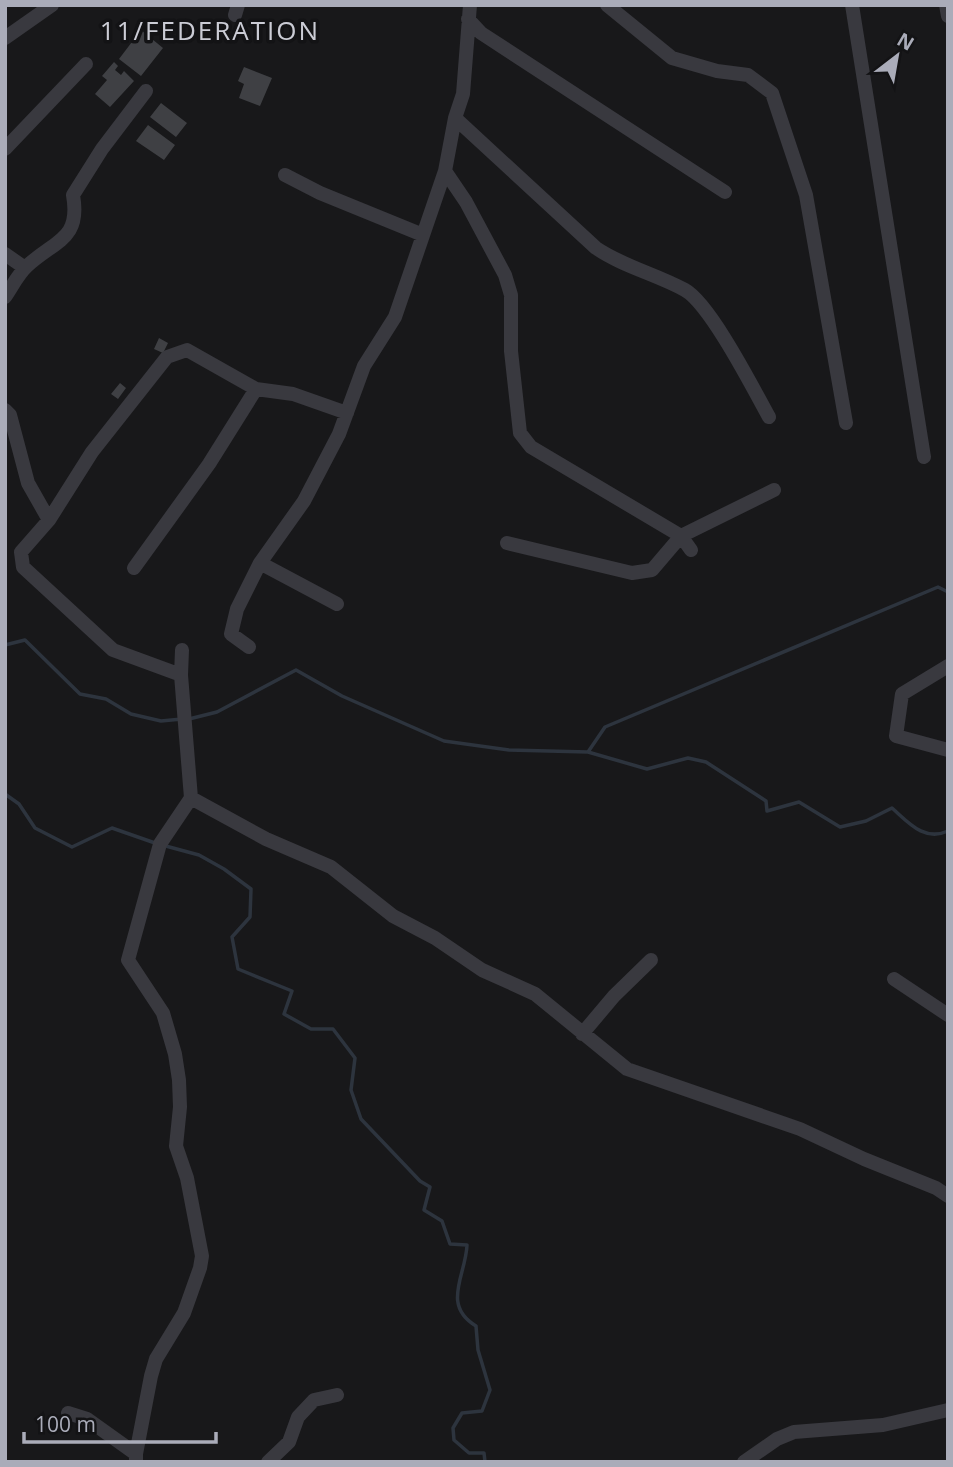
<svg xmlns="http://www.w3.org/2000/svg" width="953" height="1467" viewBox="0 0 953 1467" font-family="'Open Sans',sans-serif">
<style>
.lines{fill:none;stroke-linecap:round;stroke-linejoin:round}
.stream{stroke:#2d343e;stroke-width:3.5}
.building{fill:#3f4044}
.street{stroke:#39393f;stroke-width:14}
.labels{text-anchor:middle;stroke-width:7;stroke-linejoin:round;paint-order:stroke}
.quarter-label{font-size:26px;letter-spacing:2px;fill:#cbccd5;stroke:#131315}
</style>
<rect width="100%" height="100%" fill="#18181a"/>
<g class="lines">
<path class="stream" d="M5 645 25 640 80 694 106 699 131 714 161 721 182 719
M189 719 217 712 296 670 342 696 444 741 509 750 588 752 647 769 688 758 706 762 766 801 767 811 799 802 840 827 866 821 892 808C908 822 924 842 948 831
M588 752 605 727 938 587 948 592
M5 794 19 804 35 828 72 847 112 828 155 843
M162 845 199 855 224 869 251 889 250 917 232 937 238 969 292 991 284 1014 311 1029H333L355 1058 351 1090 361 1119 420 1181 430 1187 424 1210 442 1221 450 1244 467 1245C466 1275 441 1305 476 1326L478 1350 490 1390 482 1411 462 1413 453 1428 454 1440 469 1453H484L485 1462"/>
</g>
<path class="building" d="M141 30 163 48 141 76 119 59Z
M114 62 118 66 115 70 121 75 124 71 134 81 110 107 95 94 107 80 102 76Z
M244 67 272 78 260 106 239 98 244 84 238 81Z
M161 103 187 123 176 137 150 117Z
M148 125 175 145 164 160 136 141Z
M159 338 168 343 163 353 154 349Z
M120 383 126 388 118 399 111 394Z"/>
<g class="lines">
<path class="street" d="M470 5 463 94 455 118 445 171 466 202 505 275 511 295V351L520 433 531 447 681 536 691 550
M607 5 672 58 717 71 748 75 772 93 806 195 846 423
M852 5 924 457
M946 5 948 16
M235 15 238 5
M468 19 481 33 725 192
M5 38 52 5
M455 118 596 248C624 267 656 274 685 290 710 304 753 388 769 417
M5 149 86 64
M285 175 320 193 423 235
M5 254 25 268
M5 297C12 287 18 274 27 266 55 240 81 240 73 195L102 149 146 91
M5 410 10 415 28 483 49 520
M507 543 632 573 652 570 681 536 774 490
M134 568 209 464 256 389
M337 604 260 563 304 501 339 434 364 366 395 317 445 171
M249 647 231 634 237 609 260 563
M182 650 181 675 191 798 266 839 331 867 393 916 435 938 482 970 535 994 627 1069 800 1129 864 1159 936 1188 948 1196
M948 666 902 694 896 736 948 750
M181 675 113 650 23 567 21 552 49 520 92 452 167 357 187 350 256 389 293 394 347 413
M894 979 948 1015
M582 1034 614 996 651 960
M68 1413 87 1419 136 1454
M136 1462V1454L151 1376 156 1359 184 1313 200 1268 202 1256 187 1178 176 1146 180 1107 179 1080 175 1054 163 1013 128 960 160 844 191 798
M268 1462 289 1442 298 1417 314 1400 337 1395
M744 1462 777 1439 794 1432 883 1425 948 1410"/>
</g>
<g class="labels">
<g class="quarter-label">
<text x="210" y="40">11/FEDERATION</text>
</g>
</g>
<rect width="953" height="1467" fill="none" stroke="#aaacb9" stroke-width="14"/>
<g transform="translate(897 56) rotate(31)" stroke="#131315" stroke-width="5" paint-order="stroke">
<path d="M0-5L12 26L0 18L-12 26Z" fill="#aaacb9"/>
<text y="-10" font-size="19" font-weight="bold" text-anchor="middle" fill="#aaacb9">N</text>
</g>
<path d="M24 1432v10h192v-10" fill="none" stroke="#aaacb9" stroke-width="3.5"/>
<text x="35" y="1432" font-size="21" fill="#aaacb9" stroke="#131315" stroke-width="5" paint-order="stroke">100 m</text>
</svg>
